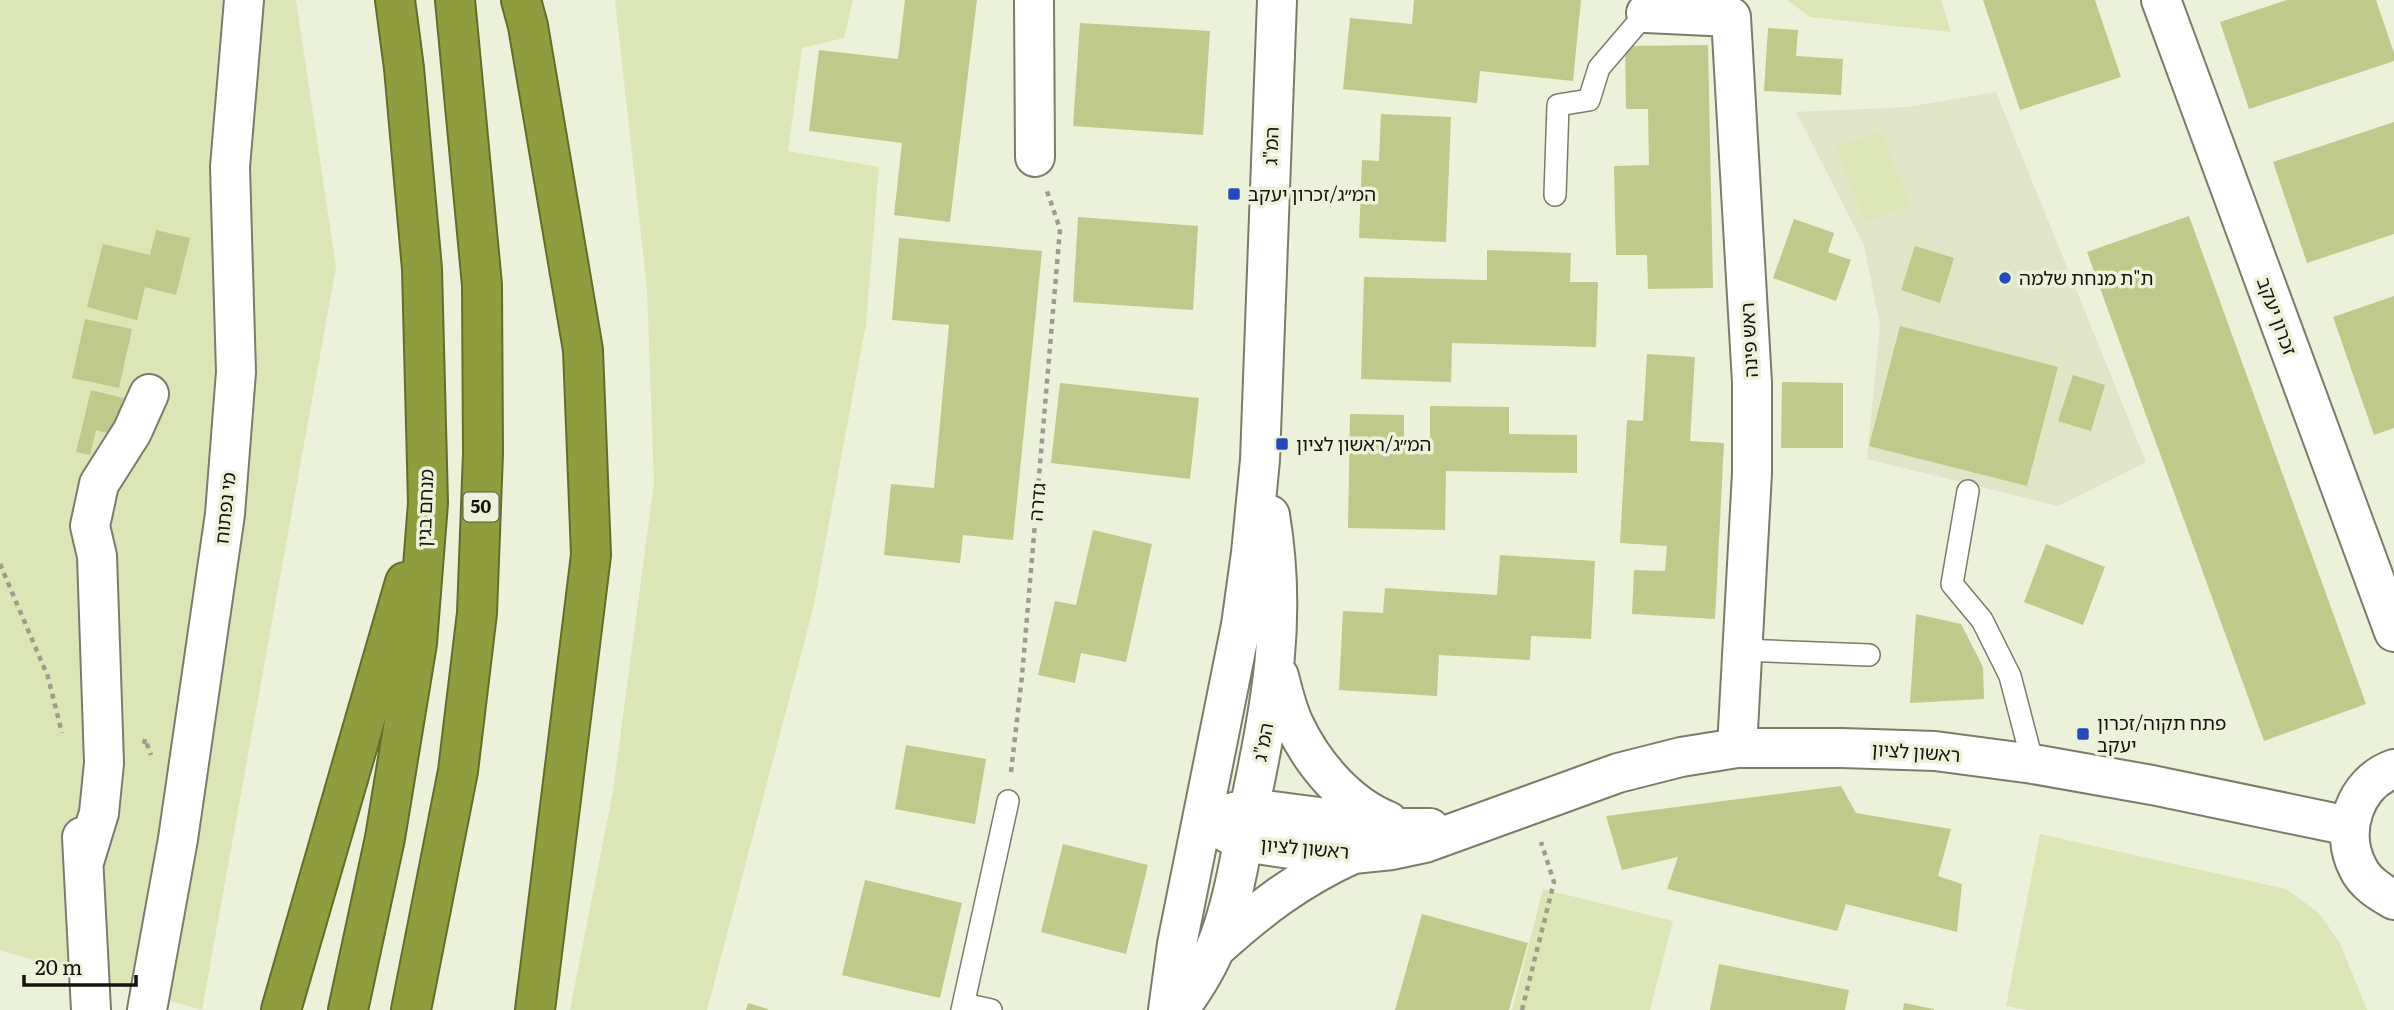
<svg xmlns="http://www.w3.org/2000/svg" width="2394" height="1010" viewBox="0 0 2394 1010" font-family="Literata,'Noto Sans Hebrew',serif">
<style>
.built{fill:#dfe5c6}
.green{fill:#dce5b6}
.building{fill:#bec98b}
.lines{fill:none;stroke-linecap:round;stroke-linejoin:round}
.service-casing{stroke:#797d69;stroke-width:24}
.minor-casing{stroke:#797d69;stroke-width:42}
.tertiary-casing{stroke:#797d69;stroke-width:42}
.motorway-casing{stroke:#656d2d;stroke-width:42}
.path{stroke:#9b9e8d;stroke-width:4.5;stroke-dasharray:5 5;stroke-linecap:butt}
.service{stroke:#fff;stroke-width:21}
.minor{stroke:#fff;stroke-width:38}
.tertiary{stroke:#fff;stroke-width:38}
.motorway{stroke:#909d3e;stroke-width:38}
.poi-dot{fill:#254bba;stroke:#ecf1da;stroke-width:2.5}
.labels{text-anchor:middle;stroke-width:7;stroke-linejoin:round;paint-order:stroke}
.shield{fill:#ecf1da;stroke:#55574a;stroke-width:2}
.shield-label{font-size:18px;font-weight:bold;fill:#14150d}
.street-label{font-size:19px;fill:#14150d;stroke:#ecf1da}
.poi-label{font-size:19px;fill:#14150d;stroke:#ecf1da;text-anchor:start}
</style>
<rect width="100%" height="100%" fill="#ecf1da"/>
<path class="built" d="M1996 92 2146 462 2058 506 1867 459 1880 325 1864 245 1796 112 1908 107Z"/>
<path class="green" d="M0 0H296L336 267 202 1010 0 950Z
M615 0H853L844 38 802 48 788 151 879 167 866 324 813 609 707 1010H570L613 791 654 483 647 289Z
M1787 0H1941L1951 32 1810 17Z
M1880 131 1910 204 1866 222 1836 149Z
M2040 834 2286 889 2319 913 2340 943 2367 1010H2027L2006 1006Z
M1543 889 1673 921 1650 1010H1512Z"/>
<path class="building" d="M905 0H977L950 222 894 215 902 143 809 131 819 50 898 59Z
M1414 0H1581L1573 81 1480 71 1477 103 1343 89 1350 18 1412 24Z
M1983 0H2095L2121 77 2020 110Z
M2287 0H2376L2394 53V61L2249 109 2220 22Z
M1080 23 1210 31 1203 135 1073 126Z
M1768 28 1798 30 1796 56 1843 59 1841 95 1764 91Z
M1708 45 1713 288 1648 289 1647 255H1616L1614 166 1649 165 1648 109H1626L1625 46Z
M1381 114 1451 117 1446 242 1359 238 1362 160 1379 161Z
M2394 122V234L2307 263 2273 162Z
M2189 216 2366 704 2264 741 2087 252Z
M1078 217 1198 226 1193 310 1073 302Z
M1794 219 1834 233 1828 252 1851 260 1836 301 1773 278Z
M156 230 190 238 176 295 145 287 137 320 87 307 103 244 150 255Z
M899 238 1042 251 1013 540 963 535 960 563 884 555 891 484 934 488 949 325 892 320Z
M1915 246 1954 258 1940 303 1901 290Z
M1487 250 1571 253 1570 282H1598L1596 347 1452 343 1451 382 1361 379 1364 277 1487 280Z
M2394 296V428L2374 435 2333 317Z
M85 319 132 329 119 388 72 378Z
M1900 326 2058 367 2027 486 1869 446Z
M1647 354 1695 357 1690 441 1724 443 1715 619 1632 614 1634 570 1665 571 1667 546 1620 543 1627 420 1643 421Z
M2073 375 2105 385 2091 431 2058 421Z
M1782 382 1843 383V448H1781Z
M1060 383 1199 398 1190 479 1051 463Z
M91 390 123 398 114 435 96 430 90 455 76 452Z
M1430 406 1509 407V434L1577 435V473L1446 471 1445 530 1348 528 1350 414 1404 415V443L1430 444Z
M1093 530 1152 544 1126 662 1081 653 1075 683 1038 675 1055 601 1076 605Z
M2046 544 2105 567 2083 625 2024 602Z
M1500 555 1595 561 1591 639 1531 636 1530 660 1439 655 1437 696 1339 690 1343 611 1383 613 1385 588 1497 595Z
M1916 614 1961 624 1983 667 1984 699 1910 703Z
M906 745 986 759 975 824 895 809Z
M1841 786 1856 813 1951 829 1938 876 1962 884 1957 932 1846 904 1837 931 1667 889 1678 857 1622 870 1606 816Z
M1063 844 1148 865 1126 954 1041 932Z
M865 880 962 903 940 998 842 975Z
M1422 914 1528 943 1509 1010H1395Z
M1719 964 1849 990 1845 1010H1710Z
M748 1003 768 1009V1010H746Z
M1904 1003 1934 1009V1010H1903Z"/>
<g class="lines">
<defs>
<path id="service" d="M1555 195 1558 105 1589 100 1599 68 1646 13
M1968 491 1952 584 1982 620 2010 676 2033 764
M1742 650 1869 655
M964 1004 991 1010
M962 1010 1008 801"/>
<path id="minor" d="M1034 0 1035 157
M2161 0 2394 632
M1646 13 1731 17 1752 383V473L1737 748
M82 837 91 1010
M84 862 99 813 104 763 97 556 90 526 99 484 132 432 149 394
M147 1010 178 839 225 514 236 372 230 167 244 0"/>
<path id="tertiary" d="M1279 676C1283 692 1287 709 1294 724 1312 763 1347 805 1388 821
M2394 769C2354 783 2339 832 2358 868 2365 883 2380 892 2394 900
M1226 814 1250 808 1403 828H1430
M1203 819 1243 842 1311 852 1353 854 1392 850 1425 843 1618 773 1681 757 1737 748H1842L1935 751 2033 764 2152 785 2349 826
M1215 949C1258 910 1298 879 1351 855
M1168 1010 1177 944 1241 625 1251 553 1260 460 1277 0
M1179 1010C1192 991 1205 972 1214 951 1233 908 1242 847 1251 800 1272 701 1287 617 1270 515"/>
<path id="motorway" d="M521 0 528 26 583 350 591 555 535 1010
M281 1010 405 582
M348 1010 385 838 417 643 428 503 422 269 404 68 395 0
M411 1010 458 771 477 613 483 453 482 285 455 0"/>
</defs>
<use href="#service" class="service-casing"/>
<use href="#minor" class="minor-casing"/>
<use href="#tertiary" class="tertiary-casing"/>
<use href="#motorway" class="motorway-casing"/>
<path class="path" d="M0 564 48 677 62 733
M144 744 145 739 151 755
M1011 772 1022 676 1060 229 1047 191
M1522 1010 1554 882 1541 842"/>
<use href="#service" class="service"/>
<use href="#minor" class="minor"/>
<use href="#tertiary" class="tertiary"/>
<use href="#motorway" class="motorway"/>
</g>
<g class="poi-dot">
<rect x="1227" y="187" width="14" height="14" rx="3.5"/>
<circle cx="2005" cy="278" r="7"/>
<rect x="1275" y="437" width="14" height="14" rx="3.5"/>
<rect x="2076" y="727" width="14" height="14" rx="3.5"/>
</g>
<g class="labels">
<rect class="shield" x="463.5" y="492.5" width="35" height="29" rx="5"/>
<g class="shield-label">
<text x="481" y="513">50</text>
</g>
<g class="street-label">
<text transform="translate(1271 146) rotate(-88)" y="7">המ"ג</text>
<text transform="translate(2277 316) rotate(70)" y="7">זכרון יעקב</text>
<text transform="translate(1749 340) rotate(-93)" y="7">ראש פינה</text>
<text transform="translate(1037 502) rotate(-85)" y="7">גדרה</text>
<text transform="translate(225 508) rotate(-84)" y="7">מי נפתוח</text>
<text transform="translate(425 508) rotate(-88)" y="7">מנחם בגין</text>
<text transform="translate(1263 742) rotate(-79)" y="7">המ"ג</text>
<text transform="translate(1916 752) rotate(4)" y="7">ראשון לציון</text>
<text transform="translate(1305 848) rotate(5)" y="7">ראשון לציון</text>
</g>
<g class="poi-label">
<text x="1248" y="201">המ״ג/זכרון יעקב</text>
<text x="2019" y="285">ת"ת מנחת שלמה</text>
<text x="1296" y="451">המ״ג/ראשון לציון</text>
<text x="2097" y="730">פתח תקוה/זכרון<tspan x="2097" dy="22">יעקב</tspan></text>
</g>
</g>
<path d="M24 975v10h112v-10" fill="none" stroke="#14150d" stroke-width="3.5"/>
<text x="35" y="975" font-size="21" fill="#14150d" stroke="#ecf1da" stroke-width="5" paint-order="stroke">20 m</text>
</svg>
